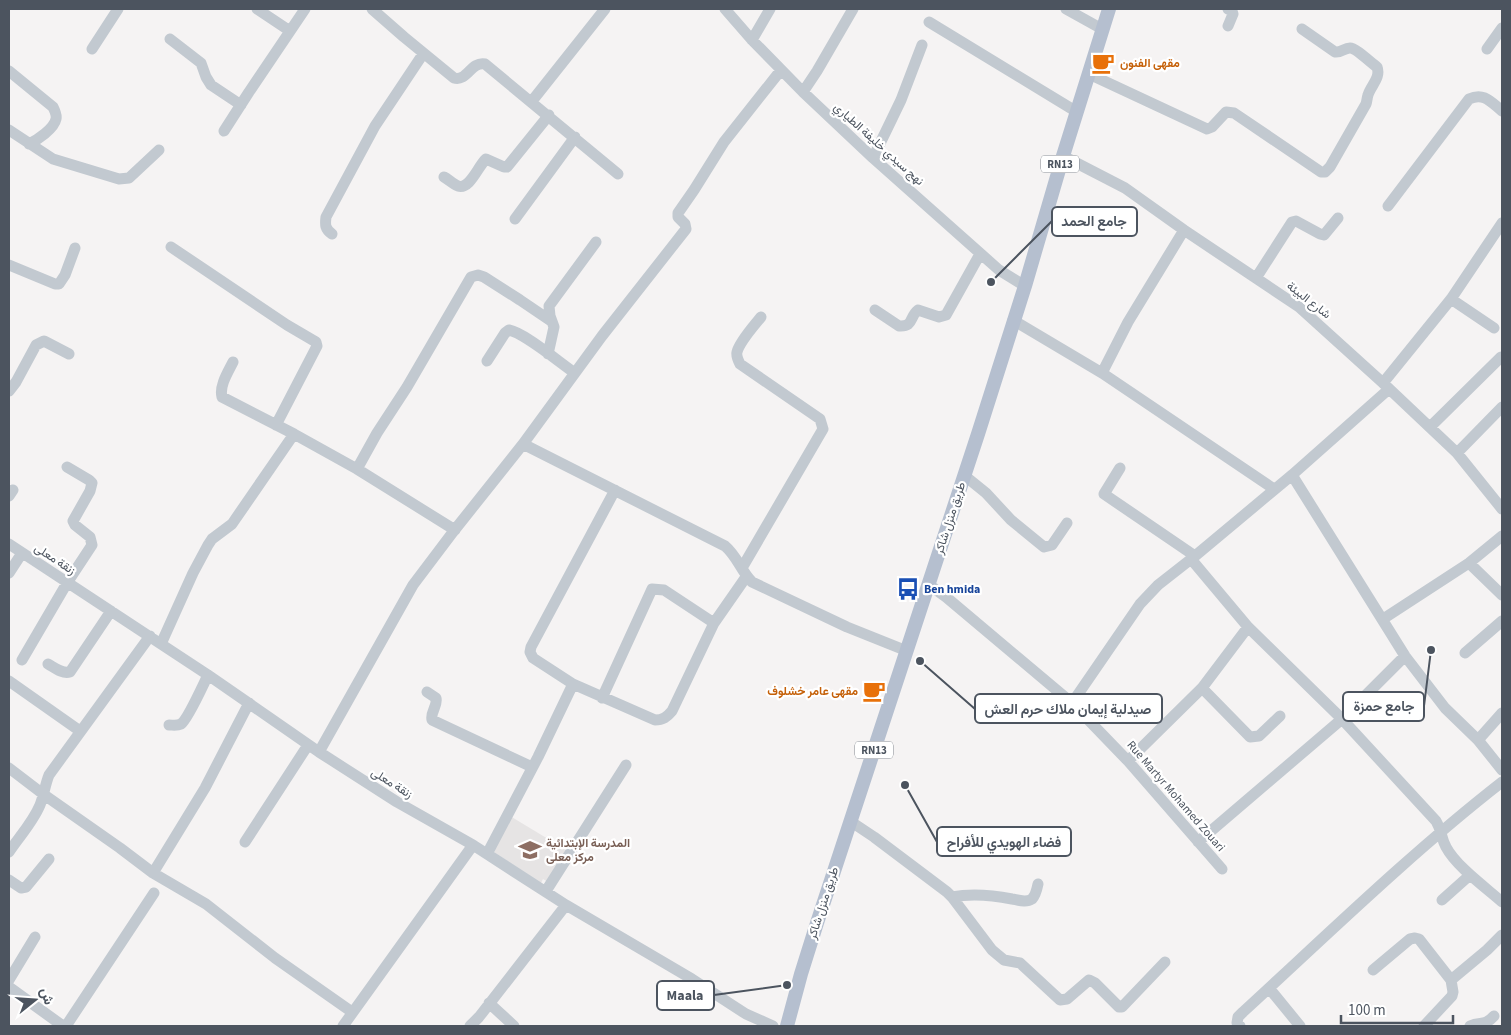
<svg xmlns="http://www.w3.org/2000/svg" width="1511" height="1035" viewBox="0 0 1511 1035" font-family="'Source Sans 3',Vazirmatn,sans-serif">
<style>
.education{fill:#e6e4e4}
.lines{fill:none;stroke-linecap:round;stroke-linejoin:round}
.minor{stroke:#c2c9d0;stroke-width:11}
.major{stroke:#b5bfcf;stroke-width:14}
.labels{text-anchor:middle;stroke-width:4.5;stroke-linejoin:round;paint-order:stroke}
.shield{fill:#fff;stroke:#82878f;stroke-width:1}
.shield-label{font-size:11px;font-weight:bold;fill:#4c545f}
.food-label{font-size:12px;font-weight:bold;fill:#c56008;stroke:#fff;text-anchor:start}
.street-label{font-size:12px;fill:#4c545f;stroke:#fff}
.transit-label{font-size:12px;font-weight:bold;fill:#164399;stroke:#fff;text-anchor:start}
.education-label{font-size:12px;font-weight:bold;fill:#785e54;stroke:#fff;text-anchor:start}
.leader{fill:none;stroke:#4c545f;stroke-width:2}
.callout-dot{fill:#4c545f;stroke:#fff;stroke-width:2}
.callout{fill:#fff;stroke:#4c545f;stroke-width:2}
.callout-label{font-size:14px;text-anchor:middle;font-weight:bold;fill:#4c545f}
</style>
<rect width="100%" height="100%" fill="#f5f3f3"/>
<path class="education" d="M510 816 568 851 548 882 543 879 541 883 495 853 493 849Z"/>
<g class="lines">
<path class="minor" d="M257 9 290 31
M372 9 404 37 454 78C467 82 471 61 485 64L618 174
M725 9 752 40 803 92 873 158 999 270 1025 286
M1066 9 1102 29
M929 22 1077 112
M1228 26 1233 14 1232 11 1228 9
M170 39 201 63 206 77 211 85 241 105
M752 40 770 9
M92 49 118 9
M1487 49 1502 28
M9 71 53 107C55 111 57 115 56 119 54 129 37 140 29 144
M1089 74 1207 129 1212 127 1226 112 1234 113 1321 172H1325L1330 167 1366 104C1367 101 1367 98 1368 95 1371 85 1381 78 1377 67 1371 63 1356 48 1350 48 1344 48 1341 53 1335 52L1302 29
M803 92 817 71 853 9
M532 101 605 9
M9 130 53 159 119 179 129 178 159 150
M224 131 249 92 305 9
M1063 156 1125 188 1184 230 1299 307 1383 383 1457 453 1502 509
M873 158 901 100 922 45
M444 177C448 179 453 184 458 186 470 190 478 166 486 159L504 167H507L549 115
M1388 206 1469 99C1484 92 1491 102 1502 111
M515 219 575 137
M332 234C325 229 325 225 326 217L375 126 423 54
M171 247 287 325 316 342 317 346 276 425
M9 265 55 284H59L65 275 75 248
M1256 278 1292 222 1296 221 1320 234 1324 235 1338 218
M1451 299 1494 328
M875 310 899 326C914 327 909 317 918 310L939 317 946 315 980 254
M1013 320 1102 373 1274 489
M548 354 554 327 550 316 549 306 596 242
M487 361 505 333 509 330C525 333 560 363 575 373
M233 362C228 372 219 386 222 397L294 434
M1102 373 1128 322 1184 230
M1383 383 1451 299 1502 223
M9 391 16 382 36 345 44 341 69 354
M1430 427 1501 357
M523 444 602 336 686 229 685 224 678 217V213L694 190 724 142 781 70
M1457 453 1502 407
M1120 468 1104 494 1195 556
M357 469 377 433 407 387 471 277 478 275 484 277 520 300 551 321
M1292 475 1405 656 1445 708 1478 740 1502 770
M965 476 986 493 1011 520 1044 547 1052 545 1067 523
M615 490 531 647 530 652 533 658 573 684 655 720C663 720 667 717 672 711L714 623 746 577
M9 496 13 490
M9 544 208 675 319 752 397 802 473 845 566 905 692 979 746 1014 773 1026
M1191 559 1248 627 1342 719 1405 656
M1469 563 1502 595
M742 568 823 429 820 419 740 364C738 360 736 356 737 352 740 341 754 326 761 317
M9 573 22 553
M928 584 946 597 1072 703 1128 761 1222 869
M1383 619 1469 563 1502 536
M161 644 193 573 208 545 212 539 232 524 294 434 357 469 455 530
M1465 653 1502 621
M22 660 67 583 92 545 90 537 75 525 73 521 90 491 92 483 89 480 67 467
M48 664C55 668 62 674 70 672L111 611
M9 681 80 731
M1202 688 1250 737 1259 736 1280 716
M427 692 436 698C438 706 430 712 432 720L532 767
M602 698 652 589 664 590 714 623
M1072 703 1140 604 1158 585 1195 556 1292 475 1389 389
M169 725C173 725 177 726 181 724 188 719 203 685 208 675
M1478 740 1502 713
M319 752 413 585 453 532 523 444 725 546C737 556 741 571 752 582L847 627 907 651
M1128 761 1202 688 1248 627
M9 768 43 794 120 848 153 873 206 904 275 958 352 1012
M850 821 874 837 947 892 952 897 992 950 1004 960 1020 963 1060 1000 1067 999 1089 980 1095 983 1119 1007H1122L1165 962
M245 842 308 745
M1198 842 1342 719 1436 821C1442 831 1441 838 1446 847 1456 866 1485 887 1502 902
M9 852C19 837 33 822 40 805 44 795 45 785 49 775L150 636
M487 854 538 757 573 684
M153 873 205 788 249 703
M9 880 21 888 26 887 49 859
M546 891 626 765
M952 897C972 893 992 895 1012 899 1018 900 1026 903 1032 899 1035 896 1037 889 1038 884
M1442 900 1470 875
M1373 970 1410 939 1415 938 1419 939 1451 980
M9 980 35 937
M9 987 63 1026
M1269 988 1300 1026
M489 1003 514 1026
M66 1026 154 893
M343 1026 473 845
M470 1026 479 1017 566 905
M1240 1026 1237 1023 1238 1017 1243 1012C1328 934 1411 853 1502 782
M1424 1026 1452 996 1453 992 1451 980 1487 950 1502 935
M1470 1026C1481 1021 1484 1027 1494 1016"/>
<path class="major" d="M787 1026 801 974 817 923 978 434 1025 286 1063 156 1109 9"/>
</g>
<defs>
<symbol id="cafe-bare" viewBox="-9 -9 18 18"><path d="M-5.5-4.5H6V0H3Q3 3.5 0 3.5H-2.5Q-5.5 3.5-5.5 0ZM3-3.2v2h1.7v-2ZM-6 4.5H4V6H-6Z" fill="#e8710a" stroke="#fff" stroke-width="2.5" paint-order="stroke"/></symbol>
<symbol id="bus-bare" viewBox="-9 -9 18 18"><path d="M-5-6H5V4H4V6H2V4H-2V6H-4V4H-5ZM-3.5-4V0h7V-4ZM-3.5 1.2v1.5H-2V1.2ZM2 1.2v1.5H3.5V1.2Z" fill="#1a4fb4" stroke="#fff" stroke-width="2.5" paint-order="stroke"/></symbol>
<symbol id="school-bare" viewBox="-9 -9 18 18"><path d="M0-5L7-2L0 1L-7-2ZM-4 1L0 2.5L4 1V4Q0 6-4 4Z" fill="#8d6e63" stroke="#fff" stroke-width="2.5" paint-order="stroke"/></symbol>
</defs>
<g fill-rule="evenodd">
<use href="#cafe-bare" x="1087" y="47" width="32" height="32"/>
<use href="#bus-bare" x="892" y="573" width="32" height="32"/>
<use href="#cafe-bare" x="858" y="675" width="32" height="32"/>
<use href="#school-bare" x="514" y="834" width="32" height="32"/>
</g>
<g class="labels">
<g class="shield">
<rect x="1041" y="155.5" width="38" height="17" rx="4"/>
<rect x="855" y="741.5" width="38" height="17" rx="4"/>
</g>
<g class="shield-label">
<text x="1060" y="168">RN13</text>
<text x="874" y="754">RN13</text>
</g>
<g class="food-label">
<text x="1120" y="67">مقهى الفنون</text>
<text x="858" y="695" text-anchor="end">مقهى عامر خشلوف</text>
</g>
<g class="street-label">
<text transform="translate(879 144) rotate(42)" y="4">نهج سيدي خليفة الطياري</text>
<text transform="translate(1309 300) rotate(38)" y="4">شارع البيئة</text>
<text transform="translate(950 518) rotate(-72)" y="4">طريق منزل شاكر</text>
<text transform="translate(55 559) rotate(33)" y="4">زنقة معلى</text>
<text transform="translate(392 783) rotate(32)" y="4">زنقة معلى</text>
<text transform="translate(1176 796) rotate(49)" y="4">Rue Martyr Mohamed Zouari</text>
<text transform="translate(823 903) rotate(-72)" y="4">طريق منزل شاكر</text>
</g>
<g class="transit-label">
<text x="924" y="593">Ben hmida</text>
</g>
<g class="education-label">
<text x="546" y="847">المدرسة الإبتدائية<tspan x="546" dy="14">مركز معلى</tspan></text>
</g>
</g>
<path class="leader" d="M991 282L1052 221M1431 650L1424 706M920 661L975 709M905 785L937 842M787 985L714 995"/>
<g class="callout-dot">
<circle cx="991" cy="282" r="5"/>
<circle cx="1431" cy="650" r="5"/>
<circle cx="920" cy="661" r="5"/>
<circle cx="905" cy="785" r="5"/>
<circle cx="787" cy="985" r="5"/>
</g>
<g class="callout">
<rect x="1052" y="207" width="85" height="29" rx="5"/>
<rect x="1343" y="692" width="81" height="29" rx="5"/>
<rect x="975" y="694" width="187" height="29" rx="5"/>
<rect x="937" y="827" width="134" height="29" rx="5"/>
<rect x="657" y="981" width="57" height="29" rx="5"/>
</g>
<g class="callout-label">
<text x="1094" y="226">جامع الحمد</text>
<text x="1384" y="711">جامع حمزة</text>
<text x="1068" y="714">صيدلية إيمان ملاك حرم العش</text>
<text x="1004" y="847">فضاء الهويدي للأفراح</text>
<text x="685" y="1000">Maala</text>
</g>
<rect width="1511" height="1035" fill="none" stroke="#4c545f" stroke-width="20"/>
<g transform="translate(35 1000) rotate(73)" stroke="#ffffff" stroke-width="4" paint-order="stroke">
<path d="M0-4L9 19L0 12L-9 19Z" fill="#4c545f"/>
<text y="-8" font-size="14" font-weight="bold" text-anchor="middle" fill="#4c545f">ش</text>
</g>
<path d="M1341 1015v8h112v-8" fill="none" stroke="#4c545f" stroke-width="2.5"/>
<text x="1348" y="1015" font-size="15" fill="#4c545f" stroke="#ffffff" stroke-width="4" paint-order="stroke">100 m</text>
</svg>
